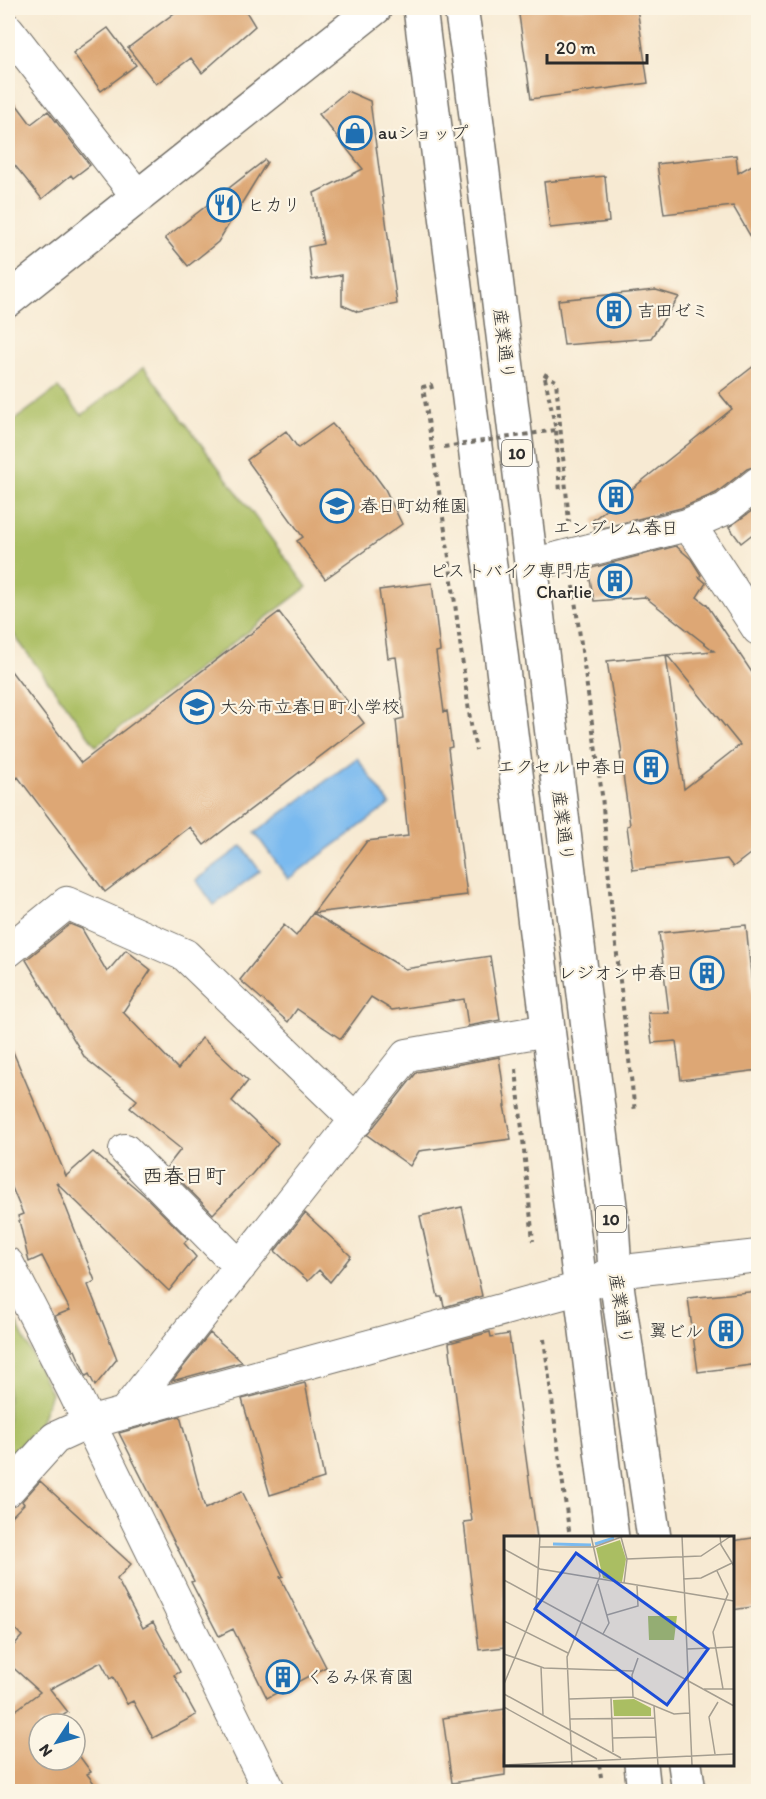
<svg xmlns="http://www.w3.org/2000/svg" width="766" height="1799" viewBox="0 0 766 1799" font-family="Itim,'Klee One',sans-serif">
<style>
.green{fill:#aabe62;stroke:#6a7446;stroke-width:1.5}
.water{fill:#7abaef;stroke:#52728d;stroke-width:1.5}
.building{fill:#dda774}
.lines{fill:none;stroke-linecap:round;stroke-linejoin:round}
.street-casing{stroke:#726e66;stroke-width:34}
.secondary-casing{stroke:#726e66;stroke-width:36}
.highway-casing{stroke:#726e66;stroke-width:36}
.path{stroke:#726e66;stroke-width:4;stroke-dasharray:4.5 4.5;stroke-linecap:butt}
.street{stroke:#fff;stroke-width:32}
.secondary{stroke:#fff;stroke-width:33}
.highway{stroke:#fff;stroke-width:33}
.path-bridge{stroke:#726e66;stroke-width:4;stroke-dasharray:4.5 4.5;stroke-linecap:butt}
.labels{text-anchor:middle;stroke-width:4.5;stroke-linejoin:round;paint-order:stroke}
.shield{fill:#fcf5e5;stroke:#6a6863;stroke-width:1.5}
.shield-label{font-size:16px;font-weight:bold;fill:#2b2b2b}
.poi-label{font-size:18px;fill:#2b2b2b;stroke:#fcf5e5;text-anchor:start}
.street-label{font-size:18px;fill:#2b2b2b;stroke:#fcf5e5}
.quarter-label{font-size:21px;fill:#2b2b2b;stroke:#fcf5e5}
.inset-river{fill:none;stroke:#7abaef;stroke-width:3}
.inset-road{fill:none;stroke:#a59e90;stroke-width:1.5}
.view{fill:#1d4ed8;fill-opacity:0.15;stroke:#1d4ed8;stroke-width:3}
.inset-edge{fill:none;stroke:#2b2b2b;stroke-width:3}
</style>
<rect width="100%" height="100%" fill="#fcf5e5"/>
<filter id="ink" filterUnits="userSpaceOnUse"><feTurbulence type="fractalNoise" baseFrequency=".0167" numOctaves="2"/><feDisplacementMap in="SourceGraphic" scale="12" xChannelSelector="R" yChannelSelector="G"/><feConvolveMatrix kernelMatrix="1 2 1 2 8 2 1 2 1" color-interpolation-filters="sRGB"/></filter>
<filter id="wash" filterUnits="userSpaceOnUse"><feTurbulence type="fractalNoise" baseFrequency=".008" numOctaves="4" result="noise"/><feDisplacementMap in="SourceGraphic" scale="24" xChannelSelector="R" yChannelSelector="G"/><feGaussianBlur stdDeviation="1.35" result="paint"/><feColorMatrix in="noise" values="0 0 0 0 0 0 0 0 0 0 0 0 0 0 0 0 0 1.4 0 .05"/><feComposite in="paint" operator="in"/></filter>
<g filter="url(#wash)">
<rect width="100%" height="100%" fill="#f7ead3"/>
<path class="green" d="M144 367 307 587 96 746 8 627V425L58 388 82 415Z
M8 1306 51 1393 40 1423 8 1459Z"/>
<path class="water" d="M357 758 390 804 288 879 255 833Z
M242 846 260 871 214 905 196 880Z"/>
<g id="blocks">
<path class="building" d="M181 8H244L255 26 202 73 191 58 156 84 128 48Z
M518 8H637L648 83 531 99Z
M108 28 136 65 101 91 73 53Z
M347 91 370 101 397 304 358 312 342 305V275L312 280 308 247 323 244 314 193 363 169 319 114Z
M8 93 31 124 48 111 90 165 73 178 71 175 42 199 8 157Z
M736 155 738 173 759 161V251L733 206 664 214 657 164Z
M265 160 267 162 218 242 188 266 165 238Z
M605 176 609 222 550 228 544 182Z
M656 290 679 297 651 338 564 345 558 300Z
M759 362V465L747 469 716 493 681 508 595 530 593 520 732 409 719 393Z
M332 424 361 456 385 489 402 524 325 579 297 541 303 537 247 460 286 431 298 448Z
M759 506V529L741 543 729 527Z
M676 546 691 559 701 575 699 577 706 583 697 597 707 605 759 683V847L733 867 727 859 633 870 627 826 630 825 620 753 622 752 607 661 666 655 684 789 740 745 667 655 714 651 645 597 594 601 588 569Z
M432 583 440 651 436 652 444 712 447 711 452 747 448 748 467 895 313 913 367 841 408 836 396 720 404 718 396 657 388 658 379 590Z
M279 612 364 723 204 845 190 827 105 892 18 777 8 785V667L81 763Z
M313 913 405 969 490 956 500 1020 468 1026 464 999 392 1010 371 997 341 1039 297 1009 288 1022 240 980 284 925 296 936Z
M70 924 82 929 107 972 126 950 151 970 123 1012 178 1069 202 1038 248 1081 232 1101 278 1143 252 1174 213 1214 167 1167 181 1149 130 1108 137 1100 85 1058 26 960Z
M746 925 759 1053V1070L681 1080 676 1041 652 1043 648 1013H669L659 933Z
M8 1040 66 1176 93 1152 145 1196 188 1239 184 1243 196 1257 169 1291 56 1182 95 1281 88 1285 117 1359 95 1386 89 1374 86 1376 75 1350H73L55 1316 70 1310 42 1256 29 1262 18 1216 23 1214 8 1178Z
M499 1057 506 1106H504L511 1139 419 1151 410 1166 367 1135 417 1072Z
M462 1207 482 1296 444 1307 442 1297H438L420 1216Z
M305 1213 351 1256 330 1282 319 1270 308 1281 275 1251Z
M759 1291V1364L698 1372 688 1298Z
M490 1332 491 1337 509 1334 537 1538H505V1647L479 1650 464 1522 472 1521 449 1343Z
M210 1333 242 1362 172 1381Z
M305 1383 324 1478 270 1495 242 1399Z
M180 1416 205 1509 242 1491 283 1576 280 1577 326 1667 267 1698 233 1629 219 1636 191 1582 194 1581 119 1433Z
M40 1481 131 1564 117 1579 143 1628 153 1622 180 1672 174 1675 196 1715 153 1738 133 1701 127 1704 113 1677 110 1679 101 1662 50 1689 68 1712 58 1719 62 1724H39V1760H75V1750L91 1772 87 1774 100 1791H8V1716L40 1692 8 1663V1652L22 1636 8 1622V1520L24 1504 22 1501Z
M759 1537V1606L732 1610V1541Z
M505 1709V1775L452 1783 443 1718Z"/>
</g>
</g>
<g filter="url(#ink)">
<use href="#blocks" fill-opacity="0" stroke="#726e66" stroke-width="1.5"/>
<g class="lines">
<defs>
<path id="street" d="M8 30 138 197
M687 525 701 542 758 629
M531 565 687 525 725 509 758 483
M8 951 67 903 185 955 357 1121
M125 1150 240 1267
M8 1264 72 1388 270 1792
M125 1412 407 1055 548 1030
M8 1490 55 1438 88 1423 581 1288 615 1272 758 1256"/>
<path id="secondary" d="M8 300 375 8"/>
<path id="highway" d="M420 8 612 1538
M461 8 470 67 612 1222 615 1272 654 1538
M641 1764 644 1792
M685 1764 689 1792"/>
</defs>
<use href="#street" class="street-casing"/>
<use href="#secondary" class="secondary-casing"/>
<use href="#highway" class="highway-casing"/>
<path class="path" d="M544 374 556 381 569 522
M545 378 556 430 560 493
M432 389 431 385 423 387 448 550 470 719 476 750
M573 586 602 795 611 902 635 1112
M516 1069 533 1241
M544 1339 570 1538
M599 1764 601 1777"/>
<use href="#street" class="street"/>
<use href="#secondary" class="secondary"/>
<use href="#highway" class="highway"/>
<path class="path-bridge" d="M444 447 556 430"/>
</g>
</g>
<defs>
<symbol id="shop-ring" viewBox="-11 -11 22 22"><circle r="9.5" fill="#fcf5e5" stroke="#1f6fb2" stroke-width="1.5"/><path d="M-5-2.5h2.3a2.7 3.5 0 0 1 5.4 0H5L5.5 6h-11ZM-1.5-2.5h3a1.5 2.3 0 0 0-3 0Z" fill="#1f6fb2"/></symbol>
<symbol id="restaurant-ring" viewBox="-11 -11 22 22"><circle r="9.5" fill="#fcf5e5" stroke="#1f6fb2" stroke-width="1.5"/><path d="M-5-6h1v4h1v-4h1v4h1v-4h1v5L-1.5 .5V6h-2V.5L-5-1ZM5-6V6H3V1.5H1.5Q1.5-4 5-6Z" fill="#1f6fb2"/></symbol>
<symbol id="building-ring" viewBox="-11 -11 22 22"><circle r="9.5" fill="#fcf5e5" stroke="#1f6fb2" stroke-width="1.5"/><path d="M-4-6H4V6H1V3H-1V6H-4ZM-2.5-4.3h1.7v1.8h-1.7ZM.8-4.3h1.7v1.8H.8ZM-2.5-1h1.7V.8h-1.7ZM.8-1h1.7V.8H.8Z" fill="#1f6fb2"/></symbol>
<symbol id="school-ring" viewBox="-11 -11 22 22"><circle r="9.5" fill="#fcf5e5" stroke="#1f6fb2" stroke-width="1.5"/><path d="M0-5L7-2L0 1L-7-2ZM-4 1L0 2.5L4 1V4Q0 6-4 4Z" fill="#1f6fb2"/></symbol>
</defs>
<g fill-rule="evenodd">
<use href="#shop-ring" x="336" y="114" width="38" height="38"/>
<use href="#restaurant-ring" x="205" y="186" width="38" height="38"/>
<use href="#building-ring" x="595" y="292" width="38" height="38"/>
<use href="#building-ring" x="597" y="478" width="38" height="38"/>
<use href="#school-ring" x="318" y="487" width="38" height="38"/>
<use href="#building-ring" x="596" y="562" width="38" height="38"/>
<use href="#school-ring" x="178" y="688" width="38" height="38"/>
<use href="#building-ring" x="632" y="748" width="38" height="38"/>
<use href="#building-ring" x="688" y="954" width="38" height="38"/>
<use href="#building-ring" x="707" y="1312" width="38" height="38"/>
<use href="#building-ring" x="264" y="1658" width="38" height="38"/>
</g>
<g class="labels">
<g class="shield">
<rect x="502" y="440" width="30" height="26" rx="4.5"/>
<rect x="596" y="1206" width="30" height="26" rx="4.5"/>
</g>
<g class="shield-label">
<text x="517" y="459">10</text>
<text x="611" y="1225">10</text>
</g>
<g class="poi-label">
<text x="378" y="139">auショップ</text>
<text x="247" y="211">ヒカリ</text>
<text x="637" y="317">吉田ゼミ</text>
<text x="360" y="512">春日町幼稚園</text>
<text x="616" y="534" text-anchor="middle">エンブレム春日</text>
<text x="592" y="577" text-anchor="end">ピストバイク専門店<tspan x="592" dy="21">Charlie</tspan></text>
<text x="220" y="713">大分市立春日町小学校</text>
<text x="628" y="773" text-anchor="end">エクセル 中春日</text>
<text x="684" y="979" text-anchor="end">レジオン中春日</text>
<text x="703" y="1337" text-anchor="end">翼ビル</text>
<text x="306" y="1683">くるみ保育園</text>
</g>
<g class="street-label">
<text transform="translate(504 344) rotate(83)" y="6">産業通り</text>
<text transform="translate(563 826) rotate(83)" y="6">産業通り</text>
<text transform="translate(621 1309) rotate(81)" y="6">産業通り</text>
</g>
<g class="quarter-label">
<text x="184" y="1183">西春日町</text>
</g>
</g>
<g transform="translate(504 1536)">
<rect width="230" height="230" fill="#f7ead3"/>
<path d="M116 4 122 23 118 46 99 42 92 12ZM144 80H173L170 104H145ZM130 163 147 172V180H110L109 164Z" fill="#aabe62"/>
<path class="inset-river" d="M49 8 87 9M91 8 110 2"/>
<path class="inset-road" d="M178 0 188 229M216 0 217 9 230 30M117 1 123 23M36 11H90L120 0M0 13 36 33 230 65M213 35 224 58 209 96 219 153M179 43 197 42 228 27M0 44 230 170M120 47 123 23 197 20 227 0M94 48 105 87 99 98M103 79 134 70 133 50M0 85 64 117M183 113 230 111M0 118 40 132 129 135M37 131 39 179M0 148 32 71 36 0M200 153H230M0 158 117 222M129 161 128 139 134 122M107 162 109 216M65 163 129 161 170 178 185 177M150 170 154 229M0 171 93 223M66 183 151 182M108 202 152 201M211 218 205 181 214 166M0 229 230 218M68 229 63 121 96 40 87 0"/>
<path class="view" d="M72 17 204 113 163 169 31 73Z"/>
<rect width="230" height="230" class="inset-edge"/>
</g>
<rect width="766" height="1799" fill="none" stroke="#fcf5e5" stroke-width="30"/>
<g transform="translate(57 1742) rotate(234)"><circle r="28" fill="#fcf5e5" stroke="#a8a49b" stroke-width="1.5"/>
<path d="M0-4.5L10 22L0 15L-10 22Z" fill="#1f6fb2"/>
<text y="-9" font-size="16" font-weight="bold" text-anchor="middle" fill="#2b2b2b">N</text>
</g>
<path d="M547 54v9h100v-9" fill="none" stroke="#2b2b2b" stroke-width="3"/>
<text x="556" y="54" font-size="18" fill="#2b2b2b" stroke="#fcf5e5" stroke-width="4.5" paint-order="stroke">20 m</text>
</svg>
